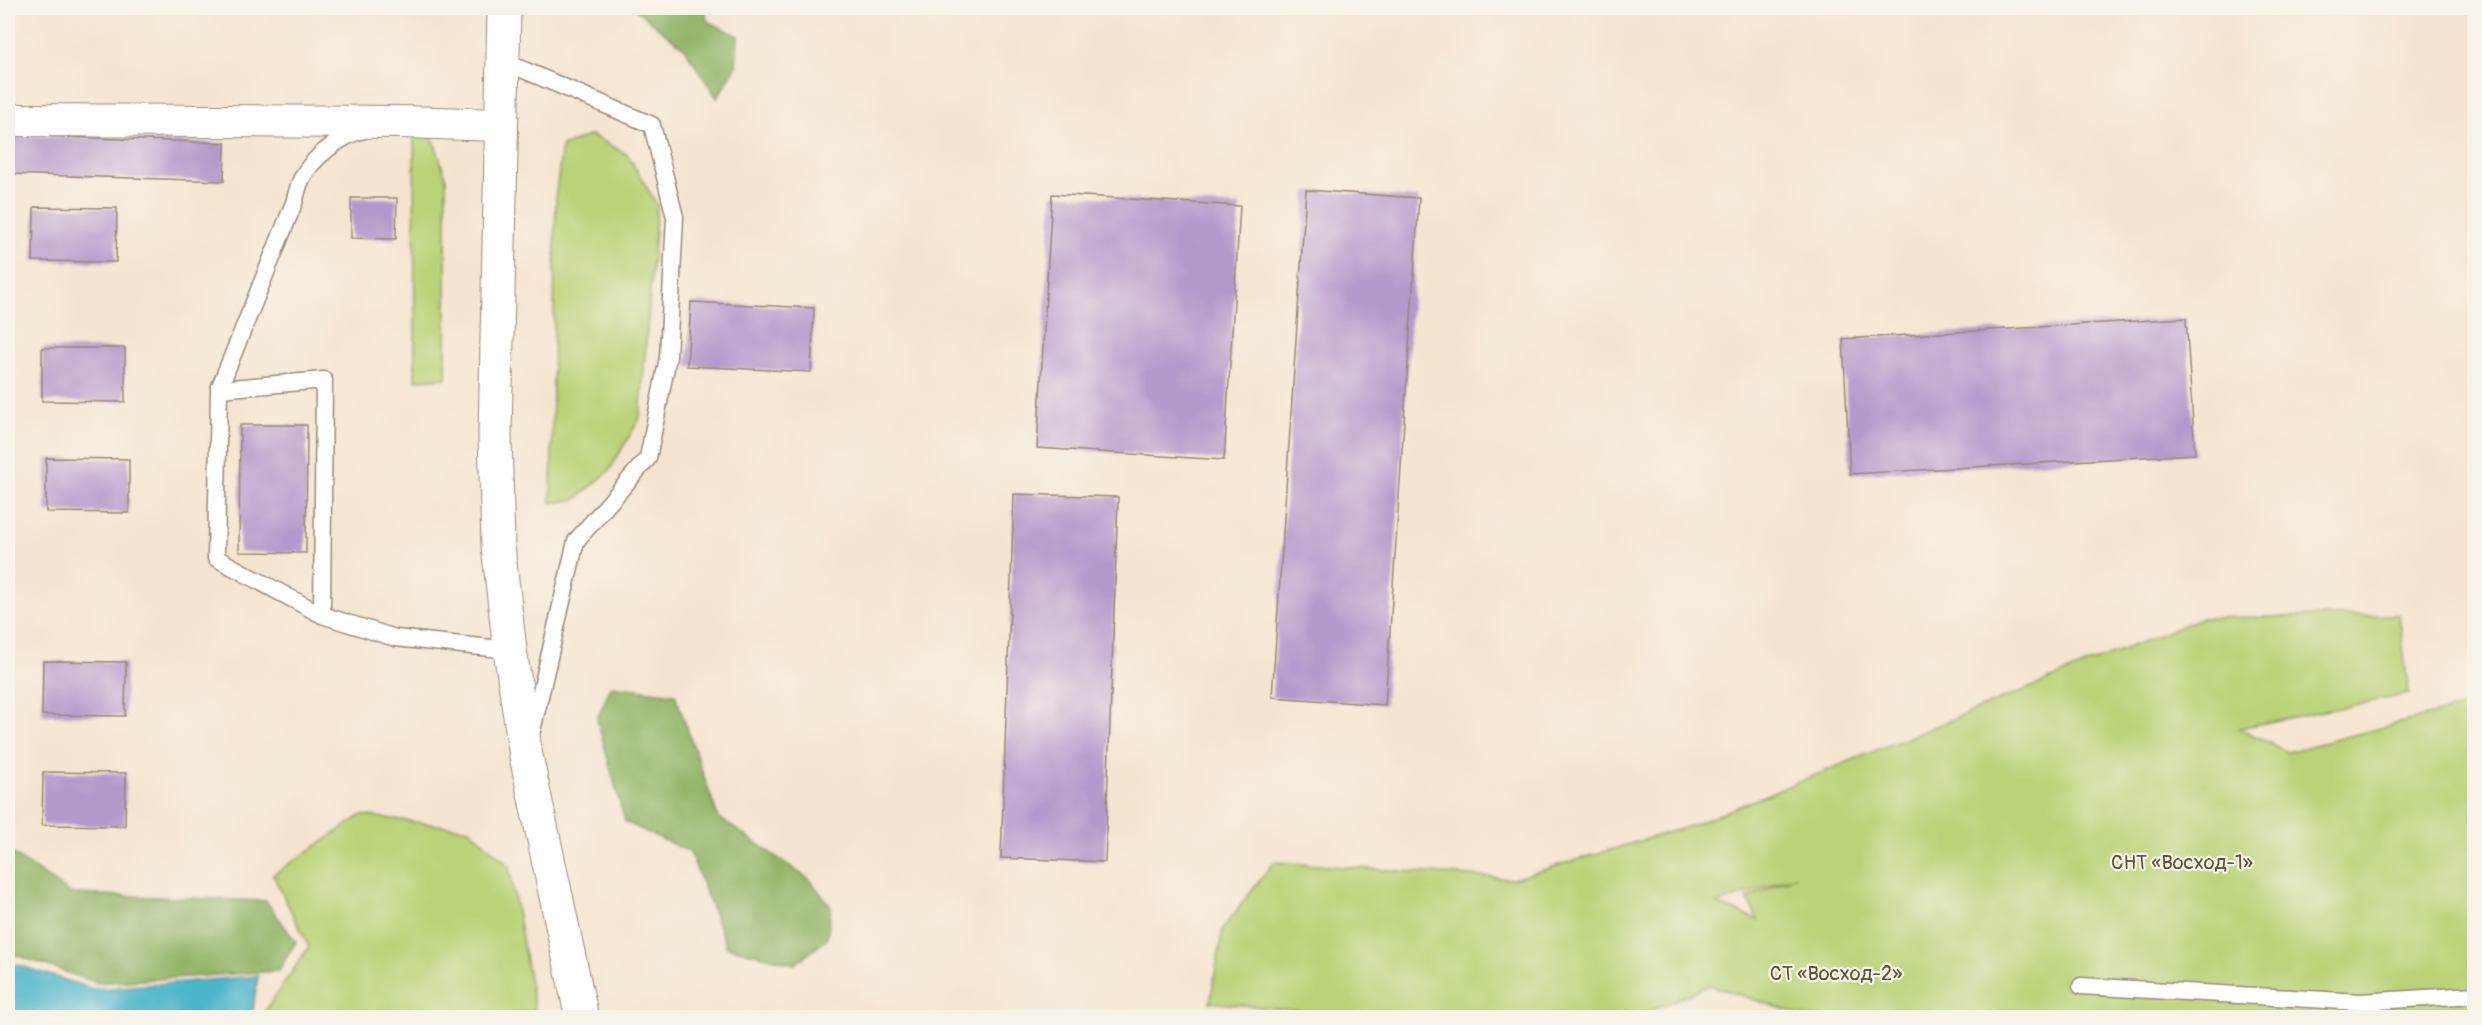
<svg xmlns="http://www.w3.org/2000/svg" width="2482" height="1025" viewBox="0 0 2482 1025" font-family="Pangolin,sans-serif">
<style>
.green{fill:#bad378;stroke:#7a7e4b;stroke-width:1.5;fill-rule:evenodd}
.forest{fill:#93b568;stroke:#677043;stroke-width:1.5}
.water{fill:#4cb5cb;stroke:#447074;stroke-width:1.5}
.building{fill:#b699cc}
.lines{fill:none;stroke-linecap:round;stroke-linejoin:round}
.lane-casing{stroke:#988877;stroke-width:19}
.street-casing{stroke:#988877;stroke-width:34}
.primary-casing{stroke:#988877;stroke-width:35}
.lane{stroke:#fff;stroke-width:16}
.street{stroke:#fff;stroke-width:32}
.primary{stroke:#fff;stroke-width:33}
.labels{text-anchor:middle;stroke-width:4.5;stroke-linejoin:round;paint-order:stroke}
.park-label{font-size:20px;fill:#5b5434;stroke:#f7f3e8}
</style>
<rect width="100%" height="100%" fill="#f7f3e8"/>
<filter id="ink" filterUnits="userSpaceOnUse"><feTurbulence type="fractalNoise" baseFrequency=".0167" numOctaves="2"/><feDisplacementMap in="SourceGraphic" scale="12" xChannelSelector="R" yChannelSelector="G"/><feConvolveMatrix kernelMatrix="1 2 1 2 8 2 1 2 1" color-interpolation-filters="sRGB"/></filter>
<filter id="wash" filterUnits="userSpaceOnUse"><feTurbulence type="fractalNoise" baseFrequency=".008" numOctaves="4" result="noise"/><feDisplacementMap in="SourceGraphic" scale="24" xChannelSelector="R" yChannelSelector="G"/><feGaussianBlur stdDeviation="1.35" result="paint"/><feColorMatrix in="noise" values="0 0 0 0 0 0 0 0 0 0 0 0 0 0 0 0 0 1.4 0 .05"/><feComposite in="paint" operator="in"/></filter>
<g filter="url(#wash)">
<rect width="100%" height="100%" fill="#f5e5d0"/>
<path class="green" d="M414 125 432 135 446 178V378L415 380Z
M591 135 628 155 657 205 640 418 609 471 576 499 551 503 556 193 562 146Z
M2399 615 2409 694 2239 728 2287 752 2474 704V1017L1810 1018 1710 985 1634 1018H1340L1332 1014 1210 1002 1223 928 1274 862 1513 879 1693 825 2201 618ZM1796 876 1747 898 1758 920 1717 904Z
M362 815 469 829 509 866 536 1017H261L309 947 273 875Z"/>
<path class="forest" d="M634 8H705L707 21 738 36 736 67 717 98 684 48Z
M611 686 675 694 718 817 810 880 831 907 827 939 795 964 727 947 690 852 625 822 597 719Z
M9 851 72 894 266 901 296 942 278 971 97 983 8 952Z"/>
<path class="water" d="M8 962 94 989 258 976 252 1017H8Z"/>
<g id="blocks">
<path class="building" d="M8 135 225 143 224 181 8 174Z
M1306 190 1419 198 1385 705 1272 697Z
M1052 194 1240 206 1224 460 1037 448Z
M351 198H397L396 239 351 238Z
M34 207 117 208 116 262 33 261Z
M691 302 814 308 811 372 687 366Z
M2186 318 2195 454 1850 474 1843 339Z
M42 348H125V402L42 401Z
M240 425H307L306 553 239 552Z
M46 458 129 459V513L46 512Z
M1014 494 1118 497 1105 862 1001 858Z
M43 661 126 662 125 716 42 715Z
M43 772 126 773 125 826 42 825Z"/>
</g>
</g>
<g filter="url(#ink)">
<use href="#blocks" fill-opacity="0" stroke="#988877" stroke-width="1.5"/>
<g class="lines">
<defs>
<path id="lane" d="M503 61 652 125 675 217 668 357 648 458 576 541 531 735
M364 130C342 135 311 158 301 180 298 187 296 195 294 203L219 389 216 558 322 615 395 638 510 650
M219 389 324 380 322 615
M2081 986 2360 1002 2474 995"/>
<path id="street" d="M8 120 403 122 502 125"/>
<path id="primary" d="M504 8 495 435 498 546 510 650 526 756 582 1018"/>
</defs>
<use href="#lane" class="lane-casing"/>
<use href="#street" class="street-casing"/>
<use href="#primary" class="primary-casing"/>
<use href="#lane" class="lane"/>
<use href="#street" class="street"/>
<use href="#primary" class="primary"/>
</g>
</g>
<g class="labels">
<g class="park-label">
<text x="2182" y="869">СНТ «Восход-1»</text>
<text x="1836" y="980">СТ «Восход-2»</text>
</g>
</g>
<rect width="2482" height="1025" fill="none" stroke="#f7f3e8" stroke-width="30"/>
</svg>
